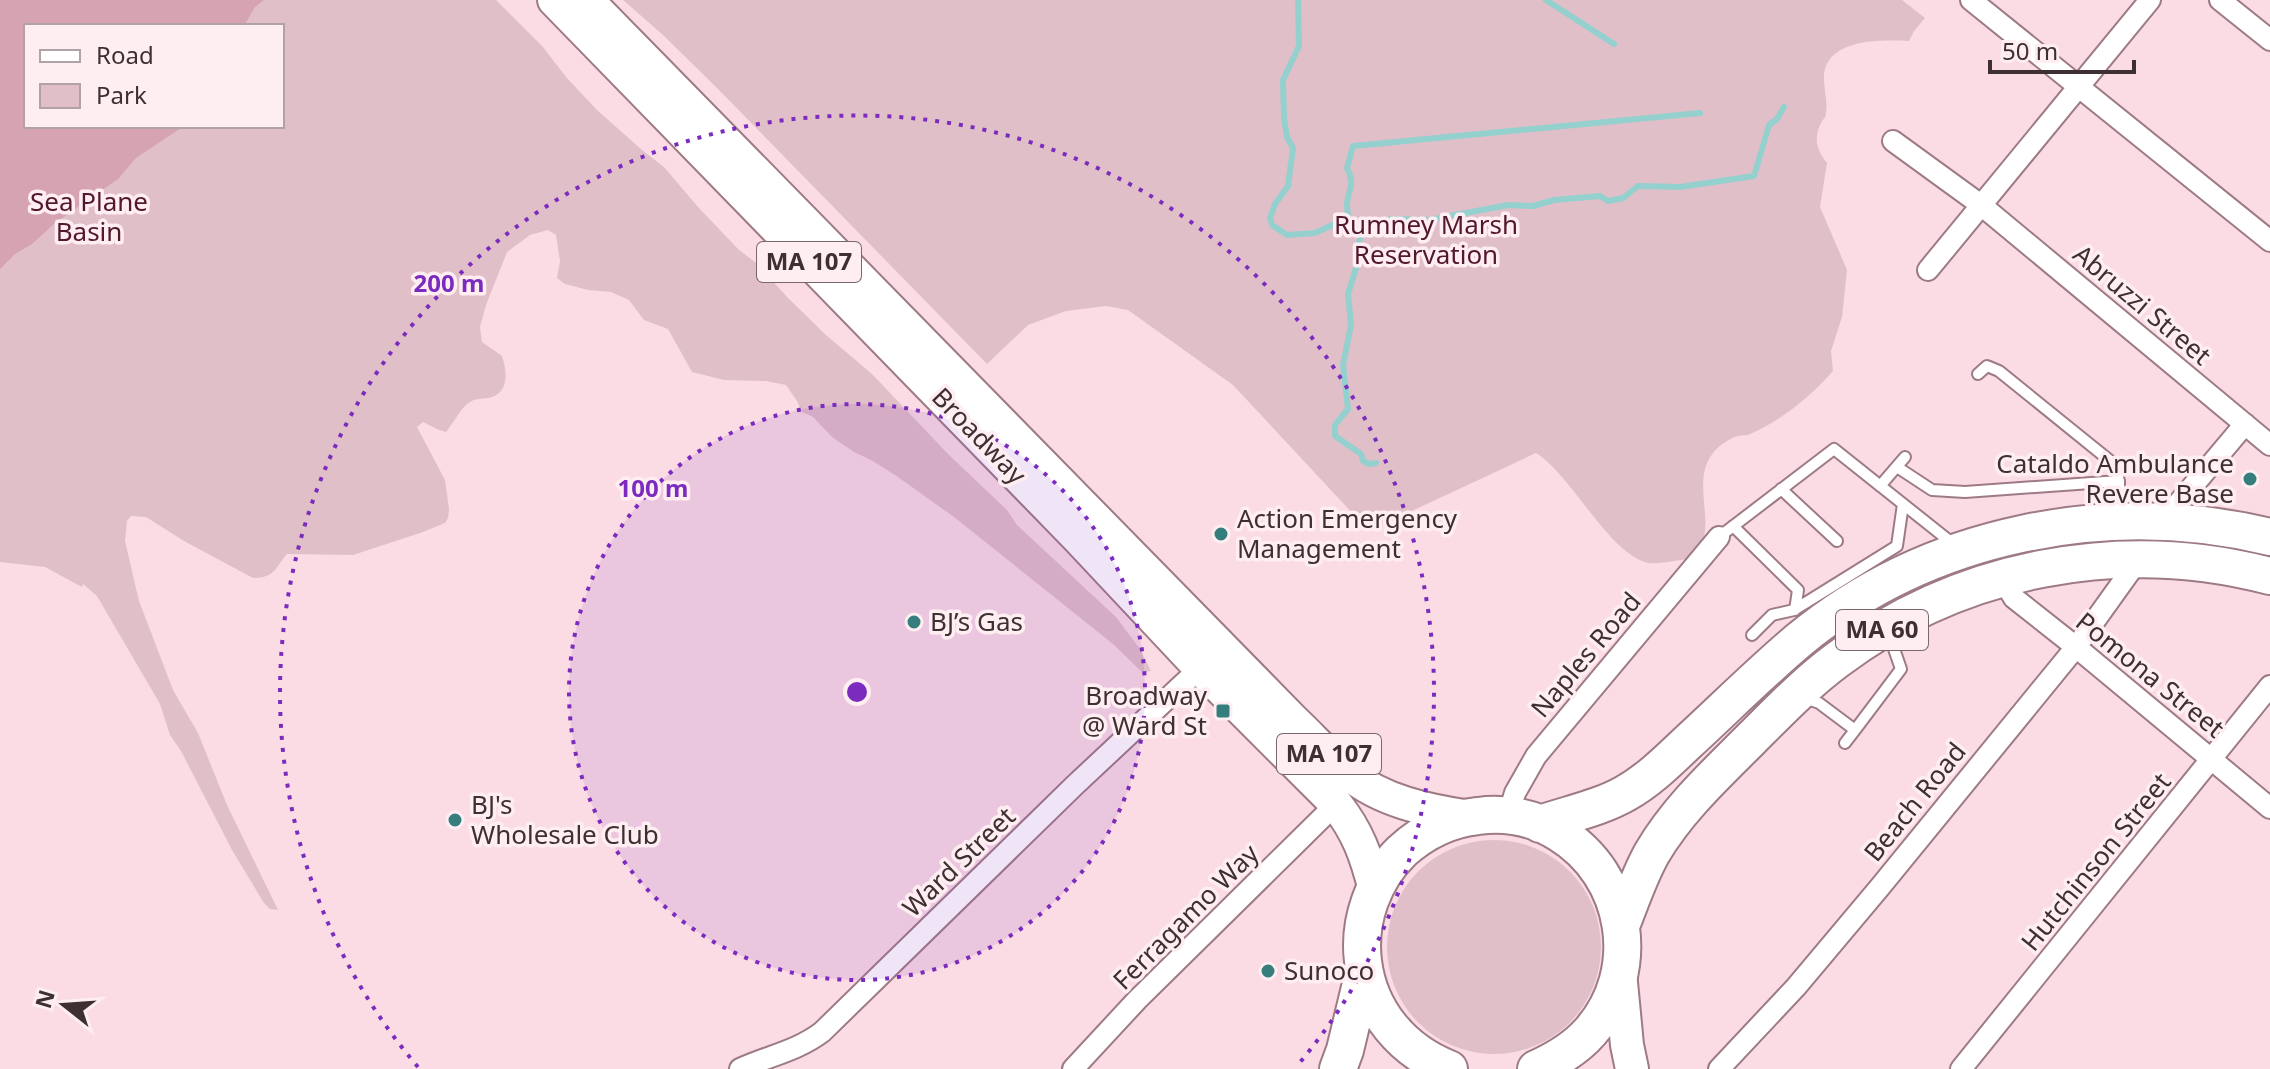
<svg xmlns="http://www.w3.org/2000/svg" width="2270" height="1069" viewBox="0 0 2270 1069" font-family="'Noto Sans',sans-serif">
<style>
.green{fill:#e1bfc8;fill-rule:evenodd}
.forest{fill:#d5a3b1}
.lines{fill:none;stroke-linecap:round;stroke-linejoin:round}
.stream{stroke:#94d0ce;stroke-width:6}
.lane-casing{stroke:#9e7b84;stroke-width:14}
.street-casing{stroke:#9e7b84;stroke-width:24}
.primary-casing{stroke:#9e7b84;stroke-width:36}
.highway-casing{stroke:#9e7b84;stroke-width:40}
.lane{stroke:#fff;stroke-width:10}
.street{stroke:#fff;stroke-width:20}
.primary{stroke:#fff;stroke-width:32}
.highway{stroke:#fff;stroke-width:36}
.ring{fill:none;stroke:#7b2cbf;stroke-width:4;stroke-dasharray:4 8}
.poi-dot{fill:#367e7d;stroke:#feeef2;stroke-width:3}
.labels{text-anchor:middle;stroke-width:7;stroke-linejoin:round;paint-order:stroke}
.shield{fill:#feeef2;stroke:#78686c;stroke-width:2}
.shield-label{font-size:24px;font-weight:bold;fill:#3e2f33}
.park-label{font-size:26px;fill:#53182e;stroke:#feeef2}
.street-label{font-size:26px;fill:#3e2f33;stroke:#feeef2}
.poi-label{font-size:26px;fill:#3e2f33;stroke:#feeef2;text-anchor:start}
.centre{fill:#7b2cbf;stroke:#feeef2;stroke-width:4}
.ring-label{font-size:24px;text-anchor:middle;font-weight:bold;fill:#7b2cbf;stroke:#feeef2;stroke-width:7;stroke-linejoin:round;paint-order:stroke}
</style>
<rect width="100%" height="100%" fill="#fbdce4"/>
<path class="green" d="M0 0H496L543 47 566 77 597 110 642 150 664 167 698 207 739 250 755 262 789 299 826 335 872 374 948 454 1007 510 1017 525 1116 617 1140 649 1151 671 1142 672 1113 644 954 517 895 475 871 460 854 452 832 437 813 417 802 412 797 401 786 385 766 381 724 380 692 372 668 329 644 320 629 300 611 292 588 290 565 284 557 278 560 261 556 235 548 230 530 235 507 252 486 305 480 327 482 342 502 356C507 371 510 394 488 398 482 399 476 398 470 402 460 408 454 423 446 432L439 430 423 422 417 427 445 480 449 509 448 518 445 523 423 532 353 555 287 554C275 568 275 578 253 578L184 541 146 517 131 516 127 521 125 541 139 601 173 690 198 733 227 805 278 910 270 909 264 903 232 850 181 751 170 735 160 704 97 596 83 584 82 587 45 567 0 562ZM26 26H282V126H26Z
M623 0H1902L1925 18 1914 31 1909 41C1882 40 1829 38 1824 74 1823 87 1828 100 1826 112 1825 120 1825 116 1821 123 1813 139 1817 150 1827 163L1820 207 1847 270 1842 317 1831 351 1833 371C1810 397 1782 420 1750 434 1743 437 1746 434 1738 436 1730 438 1718 446 1713 453 1691 481 1715 519 1700 549 1696 558 1683 560 1674 561 1667 562 1656 564 1649 563 1609 555 1572 475 1536 453L1369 531 1233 385 1128 310 1106 306 1066 311 1028 325 987 364 718 89 663 35Z
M1387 947a107 107 0 1 1 214 0a107 107 0 1 1-214 0Z"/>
<path class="forest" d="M0 0H264L255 7 244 26H26V126H184L136 158 118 179 55 223 32 244 15 254 0 269Z"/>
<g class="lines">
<path class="stream" d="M1298 0 1299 46 1283 80 1284 118 1287 137 1293 148 1288 186 1275 204 1270 218 1272 225 1287 235 1315 233 1348 218
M1546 0 1614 44
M1362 230 1391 219 1429 220 1508 205 1533 206 1554 200 1600 196 1608 201 1623 198 1638 186 1680 187 1754 176 1769 125 1777 119 1784 107
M1376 463 1369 464 1363 461 1361 454 1335 436V425L1348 409 1343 365 1351 325 1348 294 1357 265 1358 247 1362 230 1348 218C1348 213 1347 208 1347 204 1348 188 1356 187 1347 168L1353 146 1700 113"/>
<defs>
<path id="lane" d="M1978 374 1987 366 1999 371 2114 464 2119 481V498
M1897 467 1932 490 1965 492 2119 481
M1880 486 1905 457
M1781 489 1837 541
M1733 526 1798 590 1795 610
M1719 537 1834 449 1947 539 1953 548
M1752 635 1772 615 1794 610 1897 546 1903 504
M1805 698 1819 703 1855 730 1901 669 1893 646 1884 638
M1845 743 1855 730"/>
<path id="street" d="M1971 0 2270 241
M2220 0 2270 40
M1893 141 1981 205 2270 445
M1928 270 2150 0
M2167 521 2176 506 2245 424
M2002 578 2014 598 2076 647 2270 808
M1508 816 1515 793 1536 756 1719 537
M740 1069C768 1056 797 1051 822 1032L1075 785 1200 668
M1073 1069 1137 1000 1336 804
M1719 1069 1796 987 1880 887 2076 647 2139 559
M1961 1069 2270 686"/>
<path id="primary" d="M554 0 1078 538 1200 668 1336 804C1358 832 1366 855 1375 890
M587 0 1294 721C1312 738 1329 757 1348 773 1380 801 1429 811 1470 817
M1620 972 1627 1045 1632 1069"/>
<path id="highway" d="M1540 824C1569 814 1600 808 1626 793 1649 780 1668 761 1687 743 1724 709 1760 673 1799 640 1929 533 2108 498 2270 537
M1621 926C1631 901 1639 876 1652 853 1678 809 1716 774 1752 738 1779 711 1806 683 1837 660 1960 567 2121 537 2270 576
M1338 1069 1345 1050 1364 971
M1449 1069C1403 1051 1369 1012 1363 961 1358 921 1373 879 1402 851 1423 832 1449 819 1478 816 1506 812 1535 818 1559 833 1628 875 1644 971 1590 1032 1575 1049 1556 1060 1536 1069"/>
</defs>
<use href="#lane" class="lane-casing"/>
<use href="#street" class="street-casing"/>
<use href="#primary" class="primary-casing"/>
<use href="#highway" class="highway-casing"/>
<use href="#lane" class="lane"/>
<use href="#street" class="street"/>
<use href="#primary" class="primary"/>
<use href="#highway" class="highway"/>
</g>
<circle cx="857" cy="692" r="288" fill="#7b2cbf" fill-opacity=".12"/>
<g class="ring">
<circle cx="857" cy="692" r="288"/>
<path d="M418 1067A577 577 0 1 1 1296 1067"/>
</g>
<g class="poi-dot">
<circle cx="2250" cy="479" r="8"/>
<circle cx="1221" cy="534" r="8"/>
<circle cx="914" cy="622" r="8"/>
<rect x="1215" y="703" width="16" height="16" rx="4"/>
<circle cx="455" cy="820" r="8"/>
<circle cx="1268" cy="971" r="8"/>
</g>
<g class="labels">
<g class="shield">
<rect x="757" y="242" width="104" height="40" rx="6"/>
<rect x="1836" y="610" width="92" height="40" rx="6"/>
<rect x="1277" y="734" width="104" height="40" rx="6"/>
</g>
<g class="shield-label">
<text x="809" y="270">MA 107</text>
<text x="1882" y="638">MA 60</text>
<text x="1329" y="762">MA 107</text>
</g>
<g class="park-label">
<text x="89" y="211">Sea Plane<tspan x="89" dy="30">Basin</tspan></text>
<text x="1426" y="234">Rumney Marsh<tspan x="1426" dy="30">Reservation</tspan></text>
</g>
<g class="street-label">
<text transform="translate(2142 305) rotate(40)" y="9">Abruzzi Street</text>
<text transform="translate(979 436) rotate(46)" y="9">Broadway</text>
<text transform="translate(1586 655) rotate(-50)" y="9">Naples Road</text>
<text transform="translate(2150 675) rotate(39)" y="9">Pomona Street</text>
<text transform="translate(1915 802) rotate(-51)" y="9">Beach Road</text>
<text transform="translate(959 862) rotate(-44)" y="9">Ward Street</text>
<text transform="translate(2096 862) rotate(-51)" y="9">Hutchinson Street</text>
<text transform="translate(1186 917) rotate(-45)" y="9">Ferragamo Way</text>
</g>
<g class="poi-label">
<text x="2234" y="473" text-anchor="end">Cataldo Ambulance<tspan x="2234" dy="30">Revere Base</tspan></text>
<text x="1237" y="528">Action Emergency<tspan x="1237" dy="30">Management</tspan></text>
<text x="930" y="631">BJ’s Gas</text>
<text x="1207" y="705" text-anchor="end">Broadway<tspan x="1207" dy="30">@ Ward St</tspan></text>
<text x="471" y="814">BJ's<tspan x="471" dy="30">Wholesale Club</tspan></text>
<text x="1284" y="980">Sunoco</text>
</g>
</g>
<circle cx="857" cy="692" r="12" class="centre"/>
<g class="ring-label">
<text x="449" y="292">200 m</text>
<text x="653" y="497">100 m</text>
</g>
<rect x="24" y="24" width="260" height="104" fill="#feeef2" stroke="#b1a2a6" stroke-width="2"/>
<rect x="40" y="50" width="40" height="12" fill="#ffffff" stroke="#b1a2a6" stroke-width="2"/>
<text x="96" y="64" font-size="24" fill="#3e2f33">Road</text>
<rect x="40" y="84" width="40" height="24" fill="#e1bfc8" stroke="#b1a2a6" stroke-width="2"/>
<text x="96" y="104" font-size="24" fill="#3e2f33">Park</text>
<g transform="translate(64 1005) rotate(287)" stroke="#feeef2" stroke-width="6" paint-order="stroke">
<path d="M0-6L14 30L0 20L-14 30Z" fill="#3e2f33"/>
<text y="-12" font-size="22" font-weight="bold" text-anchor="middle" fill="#3e2f33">N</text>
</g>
<path d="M1990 60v12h144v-12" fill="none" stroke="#3e2f33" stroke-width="4"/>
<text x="2002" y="60" font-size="24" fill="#3e2f33" stroke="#feeef2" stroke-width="6" paint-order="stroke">50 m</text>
</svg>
